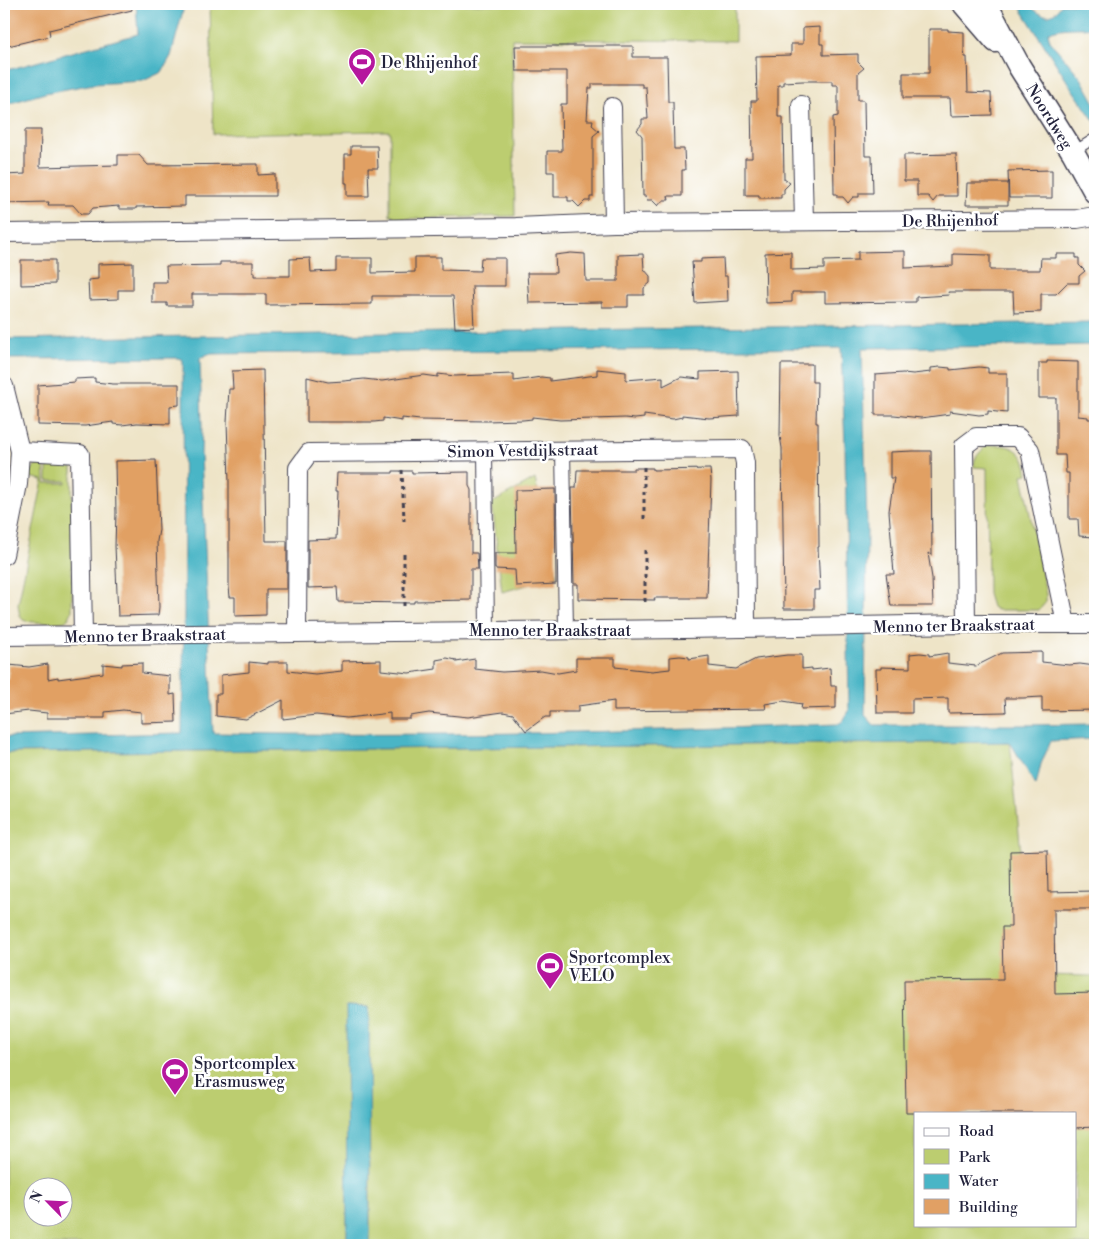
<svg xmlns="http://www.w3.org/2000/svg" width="1099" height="1249" viewBox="0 0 1099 1249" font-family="'Libre Bodoni',serif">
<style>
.green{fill:#bccd70;stroke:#6f7856;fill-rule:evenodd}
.water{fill:#49b5c6;stroke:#366c80;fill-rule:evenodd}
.building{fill:#e1a064}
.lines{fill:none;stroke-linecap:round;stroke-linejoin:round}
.service-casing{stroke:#413f50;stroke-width:11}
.pedestrian-casing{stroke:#413f50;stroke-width:16}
.minor-casing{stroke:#413f50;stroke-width:20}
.tertiary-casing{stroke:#413f50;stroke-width:25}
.path{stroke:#413f50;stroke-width:3;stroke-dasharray:4 4;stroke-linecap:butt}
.service{stroke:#fff;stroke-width:9}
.pedestrian{stroke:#fff;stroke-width:14}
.minor{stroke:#fff;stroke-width:18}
.tertiary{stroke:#fff;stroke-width:22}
.labels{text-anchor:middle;stroke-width:5;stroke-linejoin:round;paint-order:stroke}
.poi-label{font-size:16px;fill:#22223b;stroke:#fff;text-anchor:start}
.street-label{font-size:16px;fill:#22223b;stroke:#fff}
</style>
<rect width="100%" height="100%" fill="#fff"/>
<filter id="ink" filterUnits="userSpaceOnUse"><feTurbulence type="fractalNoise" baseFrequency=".02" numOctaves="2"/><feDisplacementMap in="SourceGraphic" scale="10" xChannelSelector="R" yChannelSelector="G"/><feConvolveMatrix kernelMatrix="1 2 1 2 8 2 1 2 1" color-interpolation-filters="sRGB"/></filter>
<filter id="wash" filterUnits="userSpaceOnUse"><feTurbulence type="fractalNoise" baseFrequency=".0096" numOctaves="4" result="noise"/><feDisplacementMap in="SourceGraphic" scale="20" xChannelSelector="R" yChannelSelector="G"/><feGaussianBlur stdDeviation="1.12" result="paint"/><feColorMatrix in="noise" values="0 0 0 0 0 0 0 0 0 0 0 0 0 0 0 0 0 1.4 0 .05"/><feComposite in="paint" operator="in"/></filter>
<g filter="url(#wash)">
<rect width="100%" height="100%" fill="#eee4c7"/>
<path class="green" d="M210 4H735V41L512 39 515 216 393 219V215H390V131L213 134Z
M997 445C1017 446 1025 454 1028 474L1022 475 1046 594V602L1039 610H997L992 607 988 594 987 468 974 467C973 458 980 452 986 446Z
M44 461 45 483H66V481H47V462L66 461 72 465V610C71 615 68 621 63 622 57 623 27 623 23 620 19 616 19 610 18 605L43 480 29 477C32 469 35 462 44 461Z
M535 479 557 577 502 592 492 503Z
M1010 742 1033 975 1095 976V1245H370L369 1007 347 1006V1245H4V753ZM915 1113H1075V1225H915ZM32 1186H62V1216H32Z"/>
<path class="water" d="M136 4H181L183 11 171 56 162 72 143 81 94 84 45 93 4 105V71L138 34Z
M1018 4H1028C1041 17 1051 21 1062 4H1095V27C1081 29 1059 26 1048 33L1050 41 1081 78 1095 103V122L1072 89Z
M1095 320V345L862 348 867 526 865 715 874 725H1017L1095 724V739L1051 741 1041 764 1036 786 1010 742 4 753V737L182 733 184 615 183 360 178 358 4 359V339L1089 322ZM841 348 845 445 849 711 843 721 838 724C630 732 421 737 213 733L201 454 202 426 200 358 208 354Z
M346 1006 369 1007 370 1245H347Z"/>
<g id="blocks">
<path class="building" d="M4 4H131L132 10 49 30 50 36 4 47Z
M820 27V44H823V55L858 54V62L864 68 858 73V100H864L865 156H872L873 193H859V197H853L848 203 843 197H837V194H834L833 117 838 116V85H832V81H803L783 82V85H778V117H783L784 179 790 183 784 189V194H781V198H759V195H745V158H752L751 101H757L756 56 791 55V44H803V28Z
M929 29H948V31L964 32V51L965 57H967L968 92 991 93 992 115 951 116 950 98H903V73H929Z
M515 46H633V57H667L668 102H673L674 149H684L685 170H682V196H668L669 200H663L658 206 652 200H647L646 196H643L642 136 637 130 642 124V119H648L646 87H642V84H592V88H589L587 120H593L592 125 599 131 593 136V197H590V201H585L579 207 573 201H568V197H554V172H547V151H562L561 104H567V71H516Z
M25 130H41L40 167 118 165V155H139L148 165 258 164V175L275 174V196H185V206L136 207V209H119V206L93 208 88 214H81L73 205H48L49 202 4 203V175L25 174Z
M351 146H377L378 168H368L369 196H347V183H345V154H351Z
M956 154 957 196H938L933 202 928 196H917V181H904V155Z
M1052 170V198H1009L1008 171Z
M967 183H1008V205H966Z
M905 251V268L953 266V254L990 255V270H1040L1041 258H1056V254H1076V258H1079V265L1085 271 1079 276V283H1067L1056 294H1041V312L1014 313 1013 292H948L949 295 916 297V302L825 303V292H792V302L766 303 765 253 791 252V270L824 269V261L858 260V252Z
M571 253 585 254 586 281H618V255L643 254 644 269 650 276V283L644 288V295H628V307H602V302L529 303 527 273H556L555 255Z
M415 257H441V270L480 271 481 258H505V286H472L474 327 455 328 453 296H372V304L266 305V294H192V306H167V303H152V282H167L166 266 220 265V262H253V272H255V276H290V259L310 258 311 272 336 271V258H372V273L415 272Z
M723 258 724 276H727L728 301 695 303 692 262H701V259Z
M21 260H55V284L21 285Z
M133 263V290H118V299L89 300 88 280 98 279V264Z
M1047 361 1078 362V416L1088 417V419H1095V537L1079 536 1078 519H1069V473H1066L1065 455H1056V398H1039V363H1047Z
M781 364H812V382H817L816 423H818L819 547H818L820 590H814V609H784L782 448 780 436Z
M940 367 950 368V370L979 367 988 368V373H1007V413L988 411V414L979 415 950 411V414L921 418 894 415H875V375L903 373 913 374 931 372V368Z
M597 369 626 372V380L663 377V386L681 377 700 379V372L738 371 739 416 709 418 682 415V417L673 419 644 415V418L635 419 625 418 560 420 532 417V419L523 420 486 421 420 420 402 418V421L383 418V421L374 422H307V377L328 382 344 381 364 379 382 381 424 375 438 377V374L455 376 514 374V381L541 377 550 378V381L597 375Z
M263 370 266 541H287V589H266V615L235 616V597H230L229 587V482L227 422 229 389H233L232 371Z
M95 378V382L113 384H179V405L170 406V424L137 423 122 425 113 424V422L85 426 38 425V385L75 382V379Z
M913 451H931L932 555 928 553 932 578 933 606H891L886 574H894L889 511 894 478H890V452Z
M156 460 159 530 157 541 159 607 158 615 118 616 115 546 116 513 115 461Z
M634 468H653V470L710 469 711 480 707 598H654L655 600 578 599V584H574L572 488H576L577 470H634Z
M393 471H412V473L469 472V486L471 490V553H477L478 569H471V600L414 601V603L338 602 337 587 308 588V540L336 539 338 491H336L337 473H393Z
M555 489 556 584 516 586 515 570 495 569V553H516L515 490Z
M1042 652V662L1069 665 1080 664 1095 666V710L1042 711V697L1023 698H1005L1006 712 948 713V698L912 699V713H877L876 669H881V667L910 668V654L920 653 929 654V656L948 653V663L976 666 1002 653Z
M787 655H802V669L812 668V670L830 668 831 686H836V708L801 709 802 704 783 701 765 704 766 709 614 711V701L578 706V712H550V717H545L526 731 513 714 503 712 468 717 429 713 410 716V719H390V713L347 718 316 715 283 719V700L246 719 216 716V694H221V675L249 672V662L268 664V662H288V671L315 674 342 671V661L381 660V670L409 673 436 669V660L447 658 456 660V662L475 659V669L502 672 541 670 558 673 576 670V658H615V667L652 671 670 669V657L680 656 689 657V659L709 656V666L736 669 756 659Z
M142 663V673L170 676V695L175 694 176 722 141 723V712L123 710 105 712V718H47V713L29 711 4 714V678H9V665L29 667 48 664V679L58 677V679L103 673V664L122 666V664Z
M1047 850 1048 892 1093 891V909H1054L1055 994 1095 993V1127L1075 1128V1113H906L904 980 1003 979 1002 927H1011L1010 851Z"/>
</g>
</g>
<g filter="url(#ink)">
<use href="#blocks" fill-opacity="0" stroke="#413f50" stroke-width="1"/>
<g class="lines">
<defs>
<path id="service" d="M1073 152 1095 138"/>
<path id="pedestrian" d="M563 449 566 630
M485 451 487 631"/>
<path id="minor" d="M801 105 804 221
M612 107 614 223
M4 233 516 227 614 223 1077 219 1095 216
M4 386 20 451 18 484 4 555
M20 451 80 454 83 636
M966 624 964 446 976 437H1018L1030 450 1066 624
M297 633 298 468 309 453 742 449 745 463 746 628
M4 636 685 629 966 624H1095"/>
<path id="tertiary" d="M964 4 996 41
M986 4 1019 66 1073 152 1095 192"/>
</defs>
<use href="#service" class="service-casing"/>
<use href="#pedestrian" class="pedestrian-casing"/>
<use href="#minor" class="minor-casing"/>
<use href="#tertiary" class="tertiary-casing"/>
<path class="path" d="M644 467V519
M402 470 404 521
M645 550V604
M404 554V606"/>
<use href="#service" class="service"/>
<use href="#pedestrian" class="pedestrian"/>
<use href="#minor" class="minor"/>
<use href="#tertiary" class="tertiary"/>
</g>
</g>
<defs>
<symbol id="stadium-pin" viewBox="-11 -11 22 30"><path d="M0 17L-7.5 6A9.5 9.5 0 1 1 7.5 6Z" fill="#b5179e" stroke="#fff"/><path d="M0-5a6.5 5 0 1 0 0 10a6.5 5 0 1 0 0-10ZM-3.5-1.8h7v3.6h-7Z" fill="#fff"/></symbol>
</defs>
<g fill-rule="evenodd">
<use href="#stadium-pin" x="346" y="46" width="32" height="43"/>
<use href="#stadium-pin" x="534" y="950" width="32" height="43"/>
<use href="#stadium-pin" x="159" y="1056" width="32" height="43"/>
</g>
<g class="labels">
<g class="poi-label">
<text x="381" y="68">De Rhijenhof</text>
<text x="569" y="963">Sportcomplex<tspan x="569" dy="18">VELO</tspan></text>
<text x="194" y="1069">Sportcomplex<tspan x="194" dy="18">Erasmusweg</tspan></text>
</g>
<g class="street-label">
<text transform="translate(1050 116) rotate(58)" y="6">Noordweg</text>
<text transform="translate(950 220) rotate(-1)" y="6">De Rhijenhof</text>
<text transform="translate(523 450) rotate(-1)" y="6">Simon Vestdijkstraat</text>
<text transform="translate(954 625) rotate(-1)" y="6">Menno ter Braakstraat</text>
<text x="550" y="636">Menno ter Braakstraat</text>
<text transform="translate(145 635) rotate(-1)" y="6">Menno ter Braakstraat</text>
</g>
</g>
<rect width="1099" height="1249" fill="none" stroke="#fff" stroke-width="20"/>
<rect x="914" y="1112" width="162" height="115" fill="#ffffff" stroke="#a7a7b1"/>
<rect x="924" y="1128" width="25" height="8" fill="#ffffff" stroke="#a7a7b1"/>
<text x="959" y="1136" font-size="15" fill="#22223b">Road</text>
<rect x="924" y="1149" width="25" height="15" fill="#bccd70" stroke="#a7a7b1"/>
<text x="959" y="1162" font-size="15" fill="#22223b">Park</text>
<rect x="924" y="1174" width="25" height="15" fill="#49b5c6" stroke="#a7a7b1"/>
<text x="959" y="1186" font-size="15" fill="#22223b">Water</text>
<rect x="924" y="1199" width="25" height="15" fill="#e1a064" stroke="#a7a7b1"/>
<text x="959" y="1212" font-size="15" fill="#22223b">Building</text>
<g transform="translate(48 1202) rotate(294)"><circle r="24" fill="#ffffff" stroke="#a7a7b1"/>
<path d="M0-4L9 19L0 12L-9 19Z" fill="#b5179e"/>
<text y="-8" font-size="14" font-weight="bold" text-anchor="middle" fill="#22223b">N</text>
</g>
</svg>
